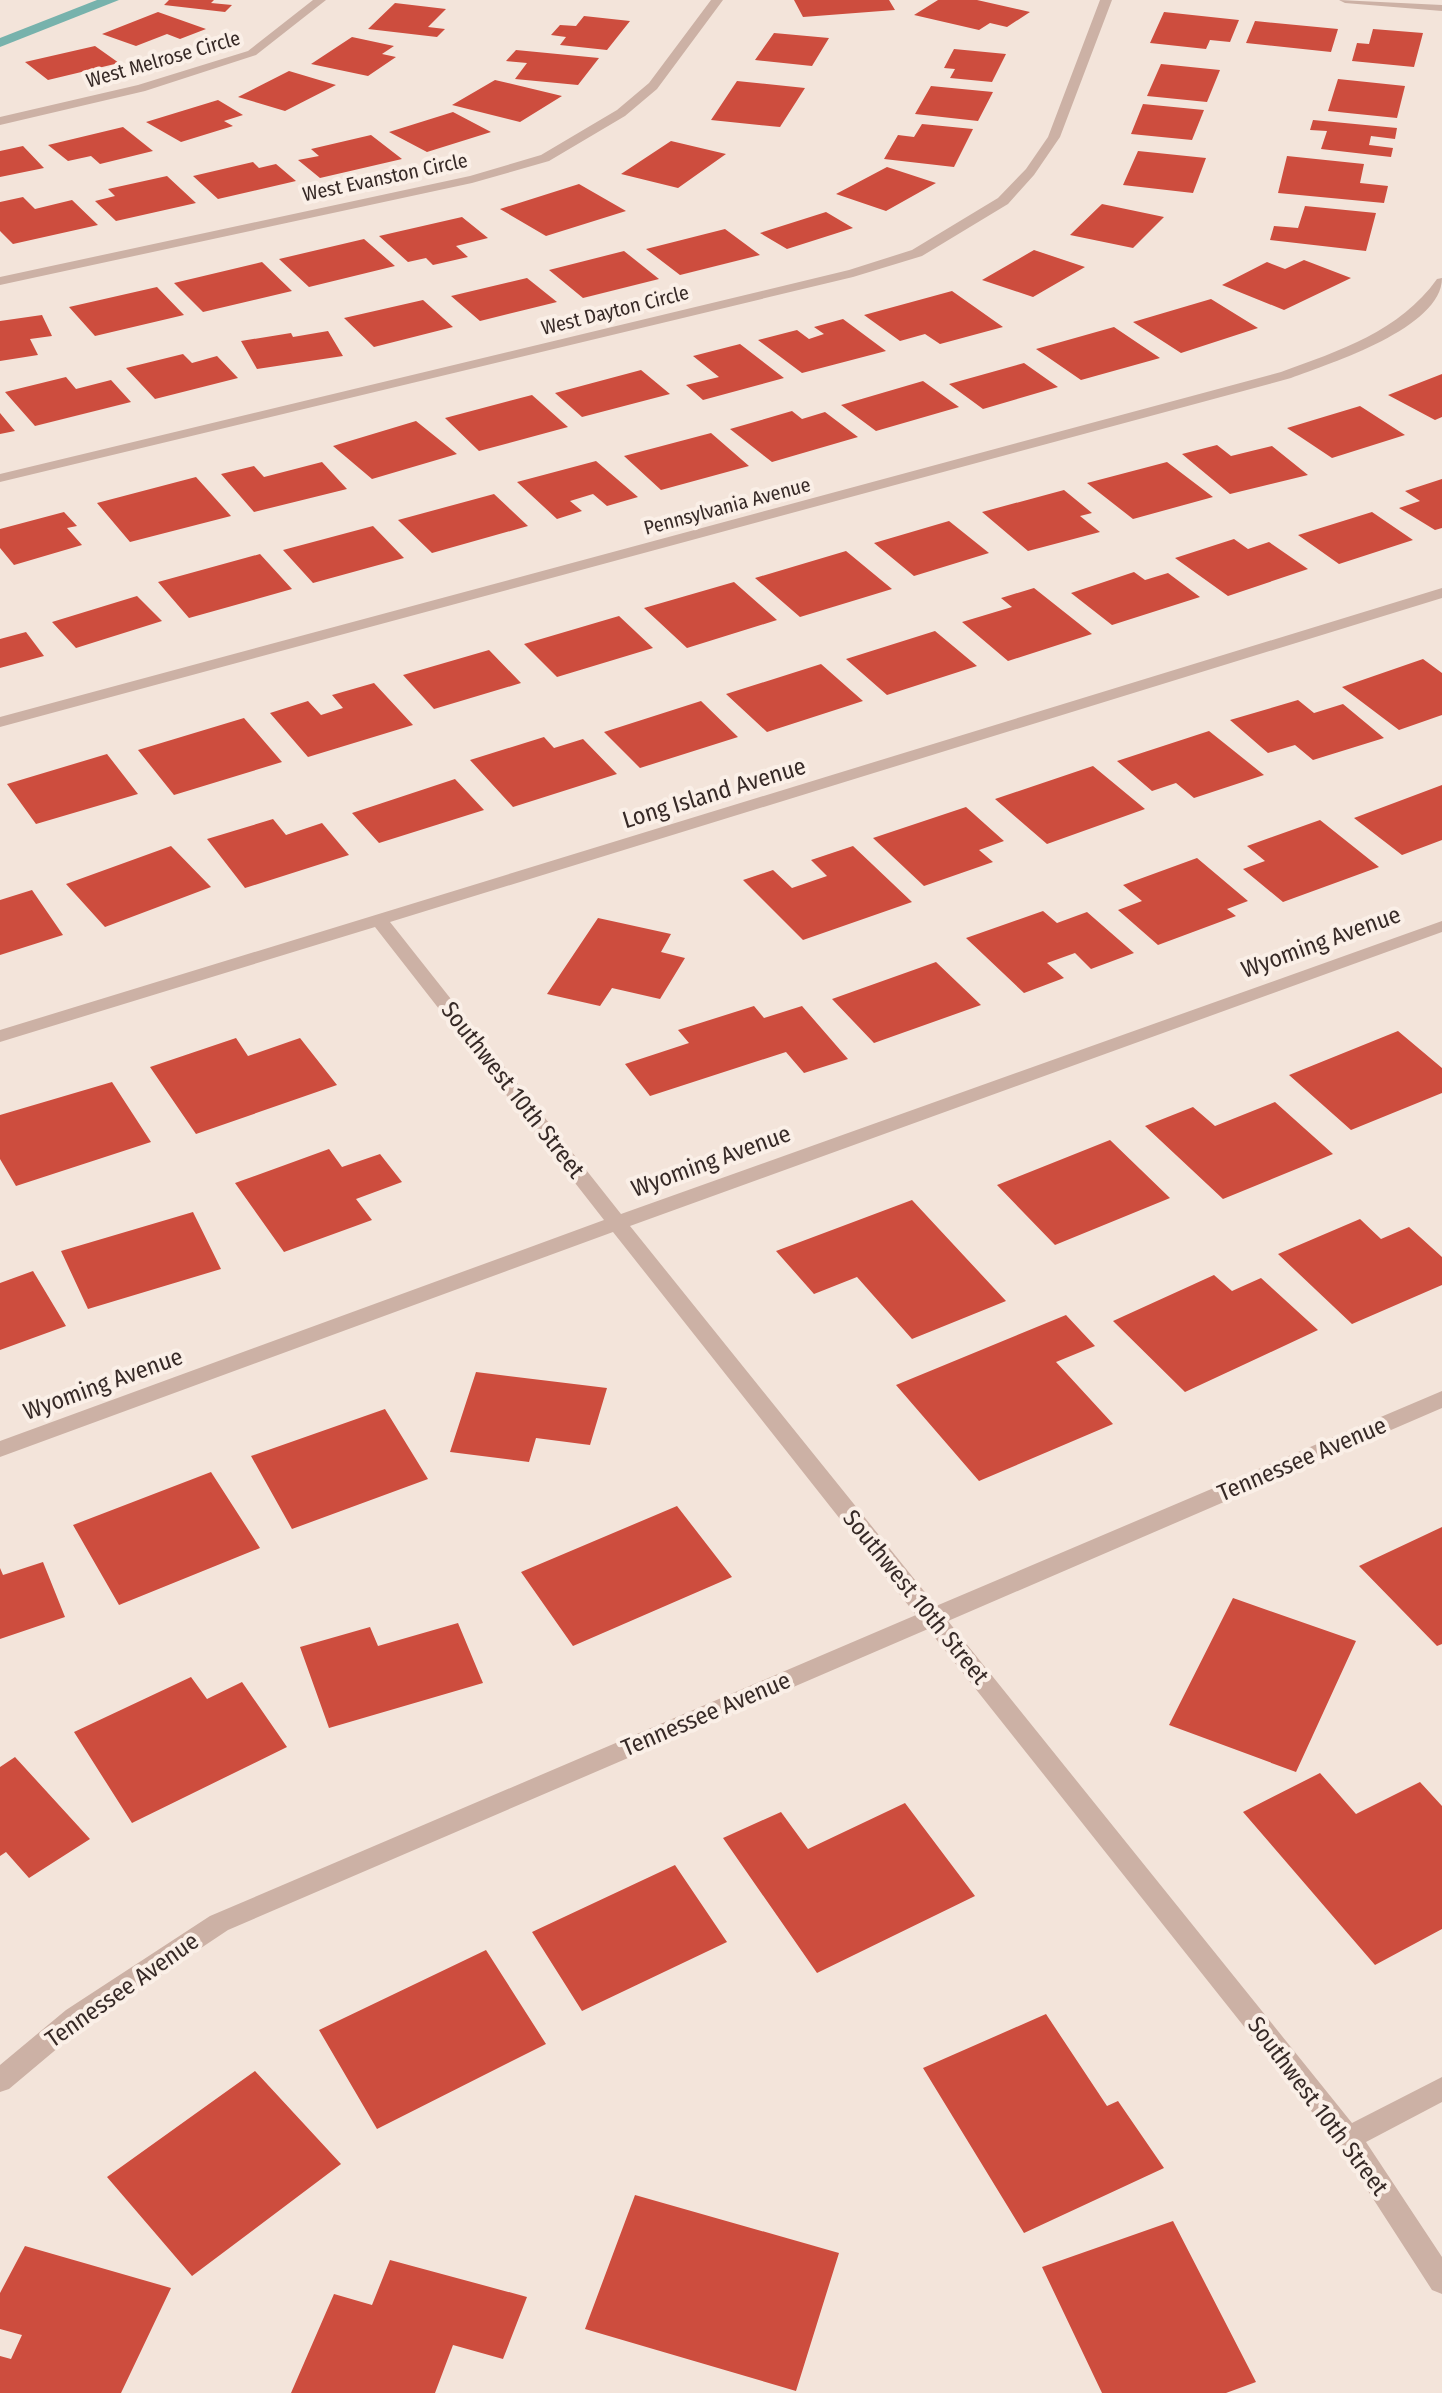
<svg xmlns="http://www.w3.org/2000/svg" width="1442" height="2393" viewBox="0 0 1442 2393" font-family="'Fira Sans Condensed',sans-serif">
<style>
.water{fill:#77b2ac}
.building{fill:#cd4d3e}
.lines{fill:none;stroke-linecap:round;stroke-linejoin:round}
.minor{fill:#ccb1a5;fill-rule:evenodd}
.labels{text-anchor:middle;stroke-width:8;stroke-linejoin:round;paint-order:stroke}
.far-street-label{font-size:20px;fill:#372a27;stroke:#faefe7}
.street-label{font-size:24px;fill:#372a27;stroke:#faefe7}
</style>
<rect width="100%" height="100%" fill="#f3e4da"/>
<path class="water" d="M97 0H119L0 47V38Z"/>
<path class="building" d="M169 0H214L211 3 232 5 225 12 164 5Z
M794 0H889L895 10 803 17Z
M938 0H977L1030 12 1007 27 990 23 979 30 914 15Z
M395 3 446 9 428 27 445 29 437 37 368 29Z
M158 12 206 29 180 39 167 34 136 46 102 34Z
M1164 12 1239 20 1230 42 1210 40 1206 49 1150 43Z
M584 16 630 21 607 50 560 45 566 37 551 35 560 25 576 26Z
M1255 21 1338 29 1331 52 1246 43Z
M1373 29 1423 33 1414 67 1352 61 1357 43 1369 44Z
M774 33 829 38 812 66 755 60Z
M352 37 394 46 382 54 396 57 368 76 311 64Z
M95 46 119 63 48 80 25 62Z
M954 49 1006 54 992 82 950 78 955 69 944 68Z
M516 50 599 58 578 85 515 79 527 63 506 61Z
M1161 64 1220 70 1207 102 1147 96Z
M289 71 336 85 285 111 238 97Z
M1338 79 1405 86 1397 118 1328 111Z
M495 80 562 96 520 122 452 105Z
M737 81 805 88 780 127 711 120Z
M931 86 993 92 978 121 915 114Z
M218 100 243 115 224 121 233 126 181 142 146 122Z
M1143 104 1204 110 1192 140 1131 134Z
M453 112 491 132 427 152 389 132Z
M1313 120 1397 128 1395 139 1371 136 1369 145 1393 148 1391 157 1321 149 1327 131 1310 130Z
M922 124 973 129 954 167 884 159 898 135 914 137Z
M123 127 153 151 100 164 91 156 68 161 48 145Z
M371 135 402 159 320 178 298 160 319 156 311 149Z
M671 141 726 154 678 188 621 174Z
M23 146 44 168 0 177V151Z
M1138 151 1206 158 1193 193 1123 185Z
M1287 156 1364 164 1360 183 1388 186 1384 203 1278 193Z
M253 162 259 168 276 164 296 181 218 199 193 176Z
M887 167 936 183 886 211 836 194Z
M167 176 196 203 116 221 95 201 115 196 108 189Z
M579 184 626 211 546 236 500 209Z
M23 197 35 209 72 200 98 225 13 244 0 231V202Z
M1102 204 1164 217 1133 248 1070 235Z
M1305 206 1376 213 1366 251 1270 240 1274 226 1298 228Z
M826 212 853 228 787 249 760 233Z
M462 217 488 238 456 246 468 257 433 265 426 258 408 262 379 236Z
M725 229 760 255 680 275 646 249Z
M364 239 395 266 309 287 279 259Z
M1034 250 1085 267 1033 297 982 280Z
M624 251 659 279 583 298 549 270Z
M1304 260 1351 278 1284 310 1222 285 1267 262 1285 269Z
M262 262 292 291 203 312 174 283Z
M527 278 557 302 480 321 451 296Z
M157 287 184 315 95 336 69 307Z
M952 291 1003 327 940 344 925 334 900 341 864 315Z
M1211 299 1258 328 1181 353 1133 322Z
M423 300 453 327 374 347 344 318Z
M42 315 52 336 30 339 38 355 0 361V321Z
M843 319 886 351 802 373 758 340 797 330 809 339 824 334 814 327Z
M1114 327 1160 358 1081 380 1036 349Z
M328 331 343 356 257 369 241 341 291 333 293 337Z
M740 344 784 378 703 400 686 385 719 377 693 356Z
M183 354 192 363 217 356 238 378 155 399 126 368Z
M1024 363 1058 387 983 409 949 384Z
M641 370 670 394 582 417 555 393Z
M1442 374V417L1435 420 1388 395Z
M66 377 76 389 111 380 131 402 35 426 5 392Z
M923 381 959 407 876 431 841 405Z
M532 395 568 427 479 451 445 418Z
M1360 406 1405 435 1332 458 1287 428Z
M792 411 802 419 825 412 858 437 772 462 730 429Z
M0 413 15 431 0 434Z
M416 421 457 454 372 479 333 446Z
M711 433 749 466 661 490 624 456Z
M1217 445 1231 456 1272 446 1308 475 1230 494 1182 454Z
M596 461 638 497 607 506 593 494 570 501 582 511 557 519 517 482Z
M322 462 347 489 254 512 221 474 254 466 264 477Z
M1167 462 1213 497 1133 519 1087 483Z
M196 477 231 516 130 542 97 503Z
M1442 479V528L1435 530 1399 508 1420 501 1405 491Z
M1064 490 1092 513 1080 516 1100 532 1028 551 982 512Z
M494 494 528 526 432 553 398 520Z
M64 512 77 526 67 528 82 545 14 565 0 548V529Z
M1372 512 1413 540 1339 564 1298 535Z
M949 521 989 553 914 576 874 543Z
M373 526 404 558 313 583 283 550Z
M1234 539 1248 549 1269 542 1308 569 1228 596 1175 558Z
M846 551 892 589 800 617 755 578Z
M260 554 292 589 189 618 158 582Z
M1134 572 1145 580 1168 573 1200 597 1112 625 1071 593Z
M734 582 777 620 687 648 644 608Z
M1034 588 1092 634 1008 661 962 622 1012 607 1001 598Z
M137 596 162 621 76 648 52 622Z
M619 616 653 648 557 677 524 644Z
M935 631 977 666 887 695 846 659Z
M26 632 44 656 0 668V639Z
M489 650 521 683 434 709 403 675Z
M1423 659 1442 673V715L1399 730 1342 687Z
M821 664 863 701 767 732 726 694Z
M374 683 413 725 308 757 270 713 308 701 321 715 343 708 332 695Z
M1298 700 1314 713 1343 704 1384 738 1313 760 1295 745 1268 753 1230 720Z
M701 701 738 737 640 768 604 732Z
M244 718 282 762 174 795 138 750Z
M1209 731 1264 775 1194 798 1176 783 1152 791 1117 761Z
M544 737 554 748 583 739 617 774 513 807 470 760Z
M107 754 138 794 36 824 7 784Z
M1093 766 1145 809 1047 844 995 799Z
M455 779 484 810 379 843 352 813Z
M1442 785V840L1402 855 1354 818Z
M966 807 1004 841 979 850 993 862 924 886 873 838Z
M273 819 286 835 322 823 349 855 245 888 207 839Z
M1320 820 1379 867 1283 902 1243 869 1265 861 1247 846Z
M171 846 211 887 105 927 66 884Z
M853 846 912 902 803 940 743 880 773 870 792 888 827 876 811 860Z
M1197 858 1248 901 1227 909 1236 916 1158 945 1118 910 1142 901 1123 885Z
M32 890 63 935 0 955V900Z
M1043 911 1057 923 1087 912 1134 953 1091 969 1075 953 1047 963 1064 978 1024 993 966 938Z
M598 918 671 934 661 952 685 958 660 999 612 988 600 1006 547 994Z
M936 962 981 1005 874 1043 832 999Z
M754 1006 764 1018 802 1006 848 1059 804 1073 786 1052 650 1096 625 1064 689 1043 678 1030Z
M1398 1031 1442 1068V1093L1351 1130 1289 1075Z
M236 1038 248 1056 300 1038 337 1085 196 1134 150 1067Z
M112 1082 151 1142 16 1186 0 1159V1115Z
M1275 1102 1333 1154 1223 1199 1145 1126 1193 1107 1215 1126Z
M1110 1140 1170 1198 1055 1245 997 1185Z
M329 1149 342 1167 380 1154 402 1182 356 1199 372 1220 284 1252 235 1183Z
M912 1200 1006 1301 912 1339 857 1277 814 1294 776 1251Z
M193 1212 221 1269 88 1309 61 1251Z
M1360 1219 1381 1239 1409 1227 1442 1257V1285L1352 1324 1278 1254Z
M33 1271 66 1326 0 1350V1283Z
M1214 1275 1232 1291 1261 1278 1318 1330 1185 1392 1113 1321Z
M1066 1315 1095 1346 1056 1362 1113 1424 979 1481 896 1385Z
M476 1372 607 1388 590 1445 536 1438 529 1462 450 1452Z
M385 1409 428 1479 292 1529 251 1456Z
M211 1472 260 1548 119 1605 73 1525Z
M677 1506 732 1577 573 1646 521 1572Z
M1442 1527V1644L1437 1646 1359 1566Z
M43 1562 65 1617 0 1639V1568L3 1575Z
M1233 1598 1356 1641 1296 1772 1169 1725Z
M458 1623 483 1683 329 1728 300 1647 370 1627 378 1646Z
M191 1677 207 1699 242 1682 287 1747 132 1823 74 1732Z
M15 1757 90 1839 29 1878 6 1852 0 1856V1767Z
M1320 1773 1356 1814 1420 1782 1442 1806V1929L1375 1965 1243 1812Z
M905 1803 975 1896 817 1973 723 1838 781 1812 808 1849Z
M675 1865 727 1942 582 2011 532 1932Z
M486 1950 546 2044 377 2129 319 2030Z
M1046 2014 1107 2106 1118 2101 1164 2168 1024 2233 923 2068Z
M255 2071 341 2164 192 2276 107 2177Z
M635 2195 839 2253 796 2391 585 2329Z
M1173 2221 1256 2382 1226 2393H1102L1042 2267Z
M25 2246 171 2288 121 2393H0V2356L11 2359 22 2335 0 2329V2293Z
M390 2260 527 2297 503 2359 453 2345 435 2393H291L334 2294 372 2305Z"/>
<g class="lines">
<path class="minor" d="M313 0H326L256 55 145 91 0 125V117L138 85 248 51Z
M711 0H723L657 89 625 116 549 161 472 183 0 285V277L470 176 541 155 617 110 649 83Z
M1100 0H1112L1060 137 1034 175 1008 204 922 256 853 277 0 482V474L849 270 912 250 998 198 1026 169 1048 137Z
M1339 0 1442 5V11L1345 3Z
M1442 278C1442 328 1331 363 1291 378L0 727V717L1281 372C1339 351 1400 331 1437 279Z
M1442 588V598L390 922 621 1214 1442 921V932L630 1226 936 1606 1442 1391V1408L948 1621 1352 2123 1442 2077V2102L1366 2142 1442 2257V2294L1432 2290 1339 2146 928 1629 228 1930 84 2026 9 2089 0 2092V2065L66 2010 210 1916 916 1615 613 1232 0 1457V1441L604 1220 375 927 0 1042V1030Z"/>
</g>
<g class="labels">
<g class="far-street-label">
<text transform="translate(163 59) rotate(-16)" y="7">West Melrose Circle</text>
<text transform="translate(385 177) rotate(-12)" y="7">West Evanston Circle</text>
<text transform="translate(615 310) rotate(-14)" y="7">West Dayton Circle</text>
<text transform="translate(727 506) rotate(-15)" y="7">Pennsylvania Avenue</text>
</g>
<g class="street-label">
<text transform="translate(714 793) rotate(-17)" y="8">Long Island Avenue</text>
<text transform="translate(1321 942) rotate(-20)" y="8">Wyoming Avenue</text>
<text transform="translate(513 1090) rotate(52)" y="8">Southwest 10th Street</text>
<text transform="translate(711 1161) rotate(-20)" y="8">Wyoming Avenue</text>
<text transform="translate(103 1384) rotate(-20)" y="8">Wyoming Avenue</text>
<text transform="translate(1302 1459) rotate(-23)" y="8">Tennessee Avenue</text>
<text transform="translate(916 1597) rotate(51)" y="8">Southwest 10th Street</text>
<text transform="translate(706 1714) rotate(-23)" y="8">Tennessee Avenue</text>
<text transform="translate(122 1990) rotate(-35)" y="8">Tennessee Avenue</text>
<text transform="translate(1318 2106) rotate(53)" y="8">Southwest 10th Street</text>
</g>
</g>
</svg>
